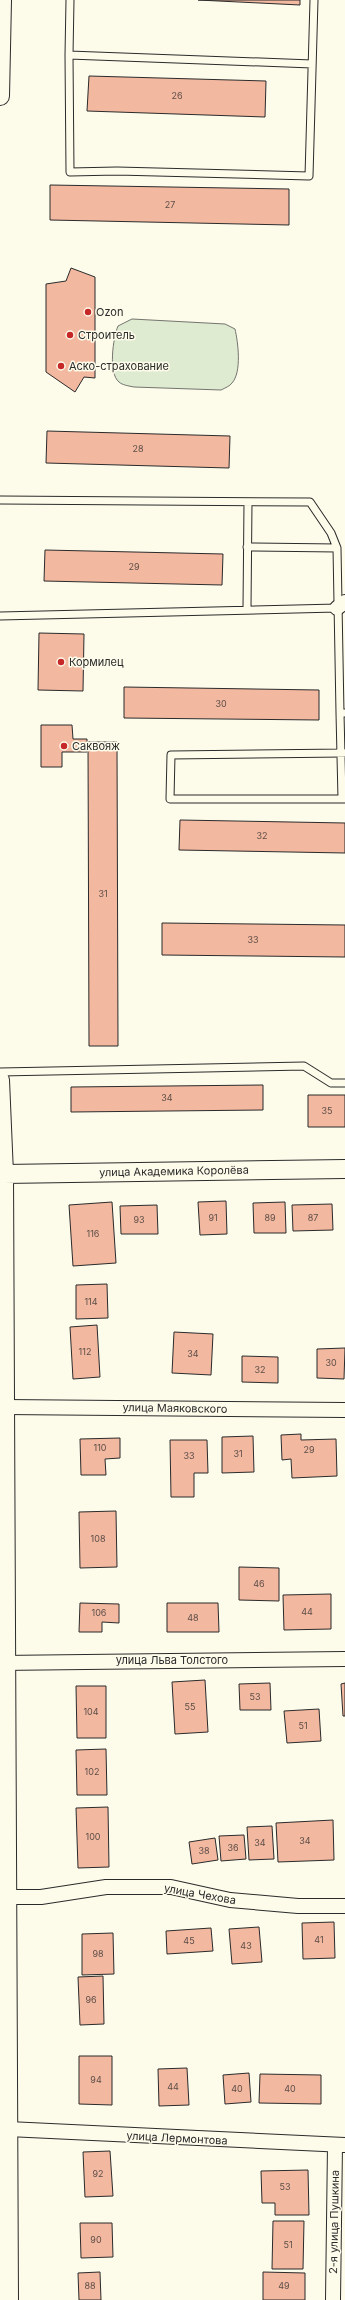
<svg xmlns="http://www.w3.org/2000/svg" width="345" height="2300" viewBox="0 0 345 2300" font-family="Inter,sans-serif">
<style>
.green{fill:#deebd1;stroke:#74746e}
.building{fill:#f2b8a0;stroke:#2b2b2b}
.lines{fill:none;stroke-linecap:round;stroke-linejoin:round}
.service-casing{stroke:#2b2b2b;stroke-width:9}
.minor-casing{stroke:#2b2b2b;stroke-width:16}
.tertiary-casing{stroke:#2b2b2b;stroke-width:20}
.service{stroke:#fdfbea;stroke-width:7}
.minor{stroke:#fdfbea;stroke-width:14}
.tertiary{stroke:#fdfbea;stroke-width:18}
.poi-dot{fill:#c62828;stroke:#fdfbea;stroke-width:1.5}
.labels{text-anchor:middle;stroke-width:3;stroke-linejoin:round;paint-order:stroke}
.number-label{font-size:9px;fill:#5d4e48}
.poi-label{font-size:11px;fill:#2b2b2b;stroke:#fdfbea;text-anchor:start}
.street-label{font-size:11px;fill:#2b2b2b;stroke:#fdfbea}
</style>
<rect width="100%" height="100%" fill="#fdfbea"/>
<path class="green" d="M132 319 225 324 235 329C238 342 242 372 232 383 230 386 225 388 221 390L134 387C129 386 122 385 119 382 108 373 113 338 118 326Z"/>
<path class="building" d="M198 0H300V5Z
M89 76 266 81 265 117 87 111Z
M50 185 289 189V225L50 220Z
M71 268 95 277V378L84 377 75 392 46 372V284L66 281Z
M47 431 230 436 229 468 46 463Z
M45 550 223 554 222 585 44 581Z
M39 633 84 634 83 691 38 690Z
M124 687 319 690V720L124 718Z
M41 725H72L73 739H87V752H62V767H41Z
M88 742H117L118 1046H89Z
M180 820 345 823V853L179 850Z
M162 923 345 925V957L162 955Z
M263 1085V1110L71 1112V1087Z
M308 1095H345V1127H308Z
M226 1201 227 1234 200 1235 198 1202Z
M112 1202 116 1263 73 1266 69 1205Z
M285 1202 286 1233H254L253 1203Z
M332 1204 333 1230 293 1231 292 1205Z
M157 1205 158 1234H121L120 1206Z
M107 1284 108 1318 76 1319V1285Z
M97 1325 100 1377 73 1379 70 1327Z
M174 1332 213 1334 211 1375 172 1373Z
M345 1348 344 1379 317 1378V1349Z
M242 1356 278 1357V1383L242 1382Z
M301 1434V1440L336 1439 337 1476 292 1478 291 1459 282 1460 281 1435Z
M253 1436 254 1472 222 1473V1437Z
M120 1438V1458L105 1459 106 1475H81L80 1439Z
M170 1440H207L208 1473H194V1497H171Z
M116 1511 117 1567 80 1568 79 1512Z
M239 1567 279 1568V1601L239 1600Z
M331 1594V1629L284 1630 283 1595Z
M80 1603 119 1604V1623L102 1622V1632H79Z
M167 1603H218L219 1632H167Z
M205 1680 208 1732 175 1734 172 1682Z
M270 1683 271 1710H240L239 1684Z
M345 1683V1716H343L341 1684Z
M76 1686H106V1738H77Z
M319 1709 321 1741 287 1743 284 1711Z
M106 1749 107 1795H77L76 1750Z
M108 1807 109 1867 78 1868 76 1808Z
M333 1820 334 1860 278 1862 276 1823Z
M272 1826 274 1859 249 1860 247 1827Z
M244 1835 246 1859 221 1861 219 1836Z
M215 1838 218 1860 192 1864 189 1842Z
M334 1922 335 1958 303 1959 302 1923Z
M259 1927 262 1962 232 1964 229 1929Z
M211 1928 213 1951 167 1954 166 1931Z
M113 1933 114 1974 82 1975V1934Z
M103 1976 104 2024 80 2025 78 1977Z
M79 2056H112V2105L79 2104Z
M187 2068 189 2105 159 2106 158 2069Z
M249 2073 251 2102 225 2104 223 2075Z
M260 2074 321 2075V2104L259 2103Z
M110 2151 113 2196 85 2197 83 2152Z
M308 2170 309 2215H275V2203H262L261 2171Z
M273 2221H304L303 2269H272Z
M80 2223H112L113 2257 81 2258Z
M100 2272 101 2300H79L78 2273Z
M263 2272 305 2273V2300H263Z"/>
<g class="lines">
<defs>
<path id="service" d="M69 55 70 0
M312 64 69 55 70 172 117 171 309 176 314 0
M0 500 310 502 331 533 337 548 340 713H345
M247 547 337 548
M247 609 248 502
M0 616 337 608
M340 713 342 799
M345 753 171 755 170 799H345
M0 1072 304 1066 331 1083H345"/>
<path id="minor" d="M337 608 345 602
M5 1407 345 1410
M0 1663 345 1659
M7 1897H41L106 1887H171L230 1900 298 1906H345
M8 2129 345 2145
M333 2300 335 2145"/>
<path id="tertiary" d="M0 96 2 0
M0 1080 4 1174 9 2300
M4 1174 345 1169"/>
</defs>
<use href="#service" class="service-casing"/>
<use href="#minor" class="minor-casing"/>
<use href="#tertiary" class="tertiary-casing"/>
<use href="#service" class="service"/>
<use href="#minor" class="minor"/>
<use href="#tertiary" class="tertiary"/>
</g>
<g class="poi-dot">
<circle cx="88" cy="312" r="4"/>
<circle cx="70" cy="335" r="4"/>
<circle cx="61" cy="366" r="4"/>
<circle cx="61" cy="662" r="4"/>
<circle cx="64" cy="746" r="4"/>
</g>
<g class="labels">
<g class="number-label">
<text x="177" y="99">26</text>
<text x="170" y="208">27</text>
<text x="138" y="452">28</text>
<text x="134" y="570">29</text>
<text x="221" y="707">30</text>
<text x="262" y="839">32</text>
<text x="103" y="897">31</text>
<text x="253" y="943">33</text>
<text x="167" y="1101">34</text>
<text x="327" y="1114">35</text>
<text x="213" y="1221">91</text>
<text x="270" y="1221">89</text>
<text x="313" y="1221">87</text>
<text x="139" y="1223">93</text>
<text x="93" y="1237">116</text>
<text x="91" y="1305">114</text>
<text x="85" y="1355">112</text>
<text x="193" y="1357">34</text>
<text x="331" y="1366">30</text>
<text x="260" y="1373">32</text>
<text x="100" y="1451">110</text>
<text x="309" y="1453">29</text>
<text x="238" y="1457">31</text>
<text x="189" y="1459">33</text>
<text x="98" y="1542">108</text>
<text x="259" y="1587">46</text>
<text x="307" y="1615">44</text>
<text x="99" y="1616">106</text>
<text x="193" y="1621">48</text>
<text x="255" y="1700">53</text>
<text x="190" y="1710">55</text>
<text x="91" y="1715">104</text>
<text x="303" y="1729">51</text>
<text x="92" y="1775">102</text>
<text x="93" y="1840">100</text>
<text x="305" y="1844">34</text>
<text x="260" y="1846">34</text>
<text x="233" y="1851">36</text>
<text x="204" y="1854">38</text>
<text x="319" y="1943">41</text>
<text x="189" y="1944">45</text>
<text x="246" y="1949">43</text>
<text x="98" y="1957">98</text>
<text x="91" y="2003">96</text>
<text x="96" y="2083">94</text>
<text x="173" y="2090">44</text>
<text x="237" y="2092">40</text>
<text x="290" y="2092">40</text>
<text x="98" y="2177">92</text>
<text x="285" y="2190">53</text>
<text x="96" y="2243">90</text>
<text x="288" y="2248">51</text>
<text x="90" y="2289">88</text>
<text x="284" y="2289">49</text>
</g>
<g class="poi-label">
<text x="96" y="316">Ozon</text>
<text x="78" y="339">Строитель</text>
<text x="69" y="370">Аско-страхование</text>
<text x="69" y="666">Кормилец</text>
<text x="72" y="750">Саквояж</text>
</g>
<g class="street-label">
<text transform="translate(174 1171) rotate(-1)" y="4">улица Академика Королёва</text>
<text transform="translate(175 1408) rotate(1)" y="4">улица Маяковского</text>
<text x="172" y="1664">улица Льва Толстого</text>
<text transform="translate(200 1894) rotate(10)" y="4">улица Чехова</text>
<text transform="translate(177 2138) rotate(3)" y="4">улица Лермонтова</text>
<text transform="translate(334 2222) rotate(-89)" y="4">2-я улица Пушкина</text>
</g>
</g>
</svg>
